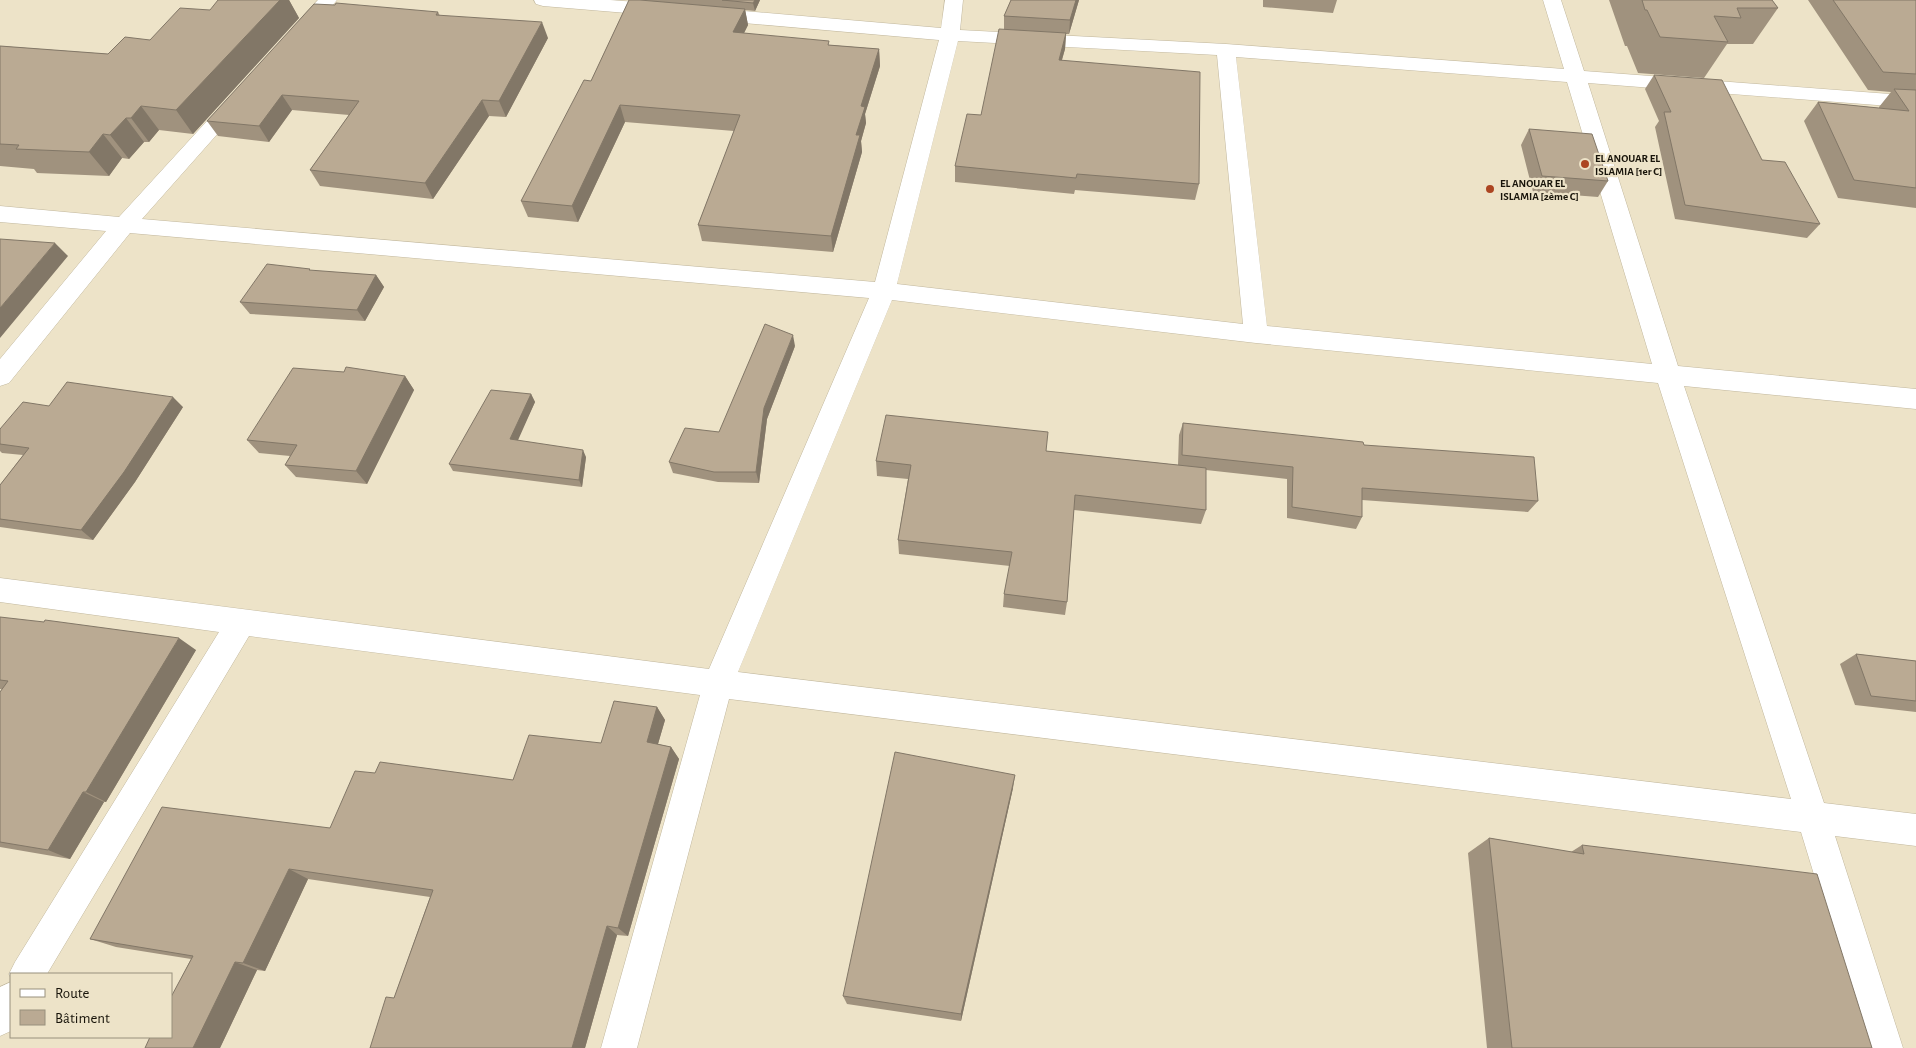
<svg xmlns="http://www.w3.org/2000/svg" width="1916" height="1048" viewBox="0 0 1916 1048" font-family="'Alegreya Sans',sans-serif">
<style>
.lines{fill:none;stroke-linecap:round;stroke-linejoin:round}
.street-casing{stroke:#c1b79d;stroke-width:1}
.street{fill:#fff;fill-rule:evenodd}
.wall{fill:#a0927e}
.shaded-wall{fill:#827767}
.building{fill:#baaa93;stroke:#827767}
.poi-dot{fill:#ac4521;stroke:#ede3c8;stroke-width:2}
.labels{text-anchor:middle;stroke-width:4.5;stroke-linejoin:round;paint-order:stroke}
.far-poi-label{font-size:11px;font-weight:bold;fill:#18140a;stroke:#ede3c8;text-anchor:start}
</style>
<rect width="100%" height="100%" fill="#ede3c8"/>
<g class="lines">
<defs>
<path id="street" d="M318 0H337L306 36 299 38 292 36 289 32 292 28Z
M534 0H610L663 4 670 6 672 10 670 14 663 16 543 6 536 4Z
M945 0H963L960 30 1226 44 1564 69 1543 0H1561L1584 71 1916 96V108L1588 83 1678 366 1916 389V409L1684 386 1824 803 1916 814V846L1835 836 1903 1048H1867L1801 832 729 699 637 1048H601L700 695 249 636 47 974H11V978L9 974 15 962 219 632 0 602V578L709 669 869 298 130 233 9 383 0 386V359L106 231 0 222V206L119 217 229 97 236 95 243 97 246 101 243 105 142 219 875 282 939 40 709 20 702 18 700 14 702 10 709 8 941 28ZM958 41 1217 55 1243 324 897 284ZM1236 57 1567 82 1652 364 1267 326ZM892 300 1256 343 1658 383 1791 799 738 672Z
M11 982V1031L0 1036V987Z"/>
</defs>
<use href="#street" class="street-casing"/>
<use href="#street" class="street"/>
</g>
<path class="wall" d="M280 0H289L299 18 193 134 159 130 149 142H144L129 159 122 158 109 176 37 173 34 169 0 166V46L108 54 150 40 210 10Z
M629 0H760L755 11 745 10 748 25 744 33 830 45 879 49 880 66 865 114 866 123 861 141 862 152 833 252 702 241 698 225 734 131 625 122 578 222 528 217 521 201 591 81Z
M1011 0H1079L1069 34H1066L1065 49 1062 60 1199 184 1195 200 1075 190 1074 194 955 182V166L981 115 1004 29V16Z
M1263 0H1337L1333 13 1263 7Z
M1609 0H1772L1778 8 1753 44H1727L1704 78 1638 73 1627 46H1625Z
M1808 0H1916V208L1838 198 1804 121 1818 102 1879 108V107L1891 92 1868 90Z
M438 12 440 16 548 38 506 117 489 116 433 199 320 186 310 170 349 115 292 110 269 142 218 136 207 121Z
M1654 75 1762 160 1820 224 1807 238 1675 219 1655 127 1659 121 1645 89Z
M1529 129 1608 181 1598 197 1533 192 1521 145Z
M311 271 376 275 384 287 365 321 250 314 240 302Z
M795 346 767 419 759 483 718 482 673 473 669 462 719 432Z
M405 376 414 390 367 484 296 477 285 465 290 456 259 453 247 440Z
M531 394 535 402 517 440 586 457 582 487 453 471 449 464Z
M49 406 183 407 135 482 93 540 0 527V485L23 455 2 453 0 451V429Z
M1183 423 1364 445 1538 501 1528 512 1362 500V517L1356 529 1287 518V479L1206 470V510L1201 524 1074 510 1067 602 1065 615 1003 607 1004 594 1010 566 899 554 898 540 908 479 877 476 876 461 1046 451 1178 465 1179 435Z
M0 617 196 650 106 802H104L70 859 0 847V692L2 689H0Z
M1856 654 1916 661V712L1855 705 1840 664Z
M657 707 665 720 658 744 671 747 679 759 628 936 617 935 585 1048H370L394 998 430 897 308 879 265 971 257 970 220 1048H145L191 959 116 947 90 939 330 828 375 773 513 780 601 743Z
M1013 788 961 1021 847 1004 843 996Z
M1489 838 1571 852 1582 845 1872 1048H1487L1468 853Z"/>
<path class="shaded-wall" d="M280 0H289L299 18 193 134 176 110Z
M755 0H760L755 11 753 3Z
M1076 0H1079L1069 34 1070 20Z
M745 9 748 25 736 49 733 32Z
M542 22 548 38 506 117 499 101Z
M1066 33 1065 49 1057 76 1059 60Z
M879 49 880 66 865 114 866 123 861 141 862 152 833 252 831 236 856 135 861 106Z
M282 95 292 110 269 142 259 126Z
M482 100 489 116 433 199 425 183Z
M620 105 625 122 578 222 572 206Z
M141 106 159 130 149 142 131 118Z
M126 118 144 142 129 159 110 135Z
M103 134 122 158 109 176 89 152Z
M55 243 68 256 0 338V308Z
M376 275 384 287 365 321 357 310Z
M793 335 795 346 767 419 759 483 756 472 764 408Z
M405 376 414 390 367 484 356 471Z
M531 394 535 402 515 447 510 439Z
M173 397 183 407 135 482 93 540 81 530Z
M583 450 586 457 582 487 579 480Z
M179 638 196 650 106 802 86 792Z
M657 707 665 720 655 754 647 742Z
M671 747 679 759 628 936 618 928Z
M1015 775 1013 788 961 1021V1014Z
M83 792 104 802 70 859 48 850Z
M289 869 308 879 265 971 243 963Z
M607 926 617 935 585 1048H572Z
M235 962 257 970 220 1048H193Z"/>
<path class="building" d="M218 0H280L176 110 141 106 131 118H126L110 135 103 134 89 152 16 149 19 145 0 144V46L108 54 125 37 150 40 180 8 210 10Z
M629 0H640L745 9 733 32 829 41 828 45 879 49 861 106 865 107 856 135H860L831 236 698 225 740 115 620 105 572 206 521 201 584 80 591 81Z
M722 0H755L753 3Z
M1011 0H1076L1070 20 1004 16Z
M1642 0H1772L1778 8H1737L1741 18 1714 16 1728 42 1660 37 1647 10H1645Z
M1833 0H1916V74L1883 72Z
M336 3 438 12 436 15 542 22 499 101 482 100 425 183 310 170 359 101 282 95 259 126 207 121 314 4 335 5Z
M999 29 1066 33 1059 60 1200 72 1199 184 1077 174 1076 178 955 166 967 114 981 115Z
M1654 75 1722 80 1762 160 1785 162 1820 224 1685 205 1664 112H1671Z
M1894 89 1916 90V188L1854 180 1818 102 1909 111Z
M1529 129 1592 134 1608 181 1542 176Z
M0 239 55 243 0 308Z
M267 264 310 269 309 270 376 275 357 310 240 302Z
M765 324 793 335 764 408 756 472H714L669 462 685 428 719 432Z
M346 367 405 376 356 471 285 465 297 445 247 440 293 368 344 372Z
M67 382 173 397 124 472 81 530 0 519V485L29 448 0 444V429L23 402 49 406Z
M491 390 531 394 510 439 583 450 579 480 449 464Z
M886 415 1048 432 1046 451 1206 468V510L1075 495 1067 602 1004 594 1012 552 898 540 911 465 876 461Z
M1183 423 1363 442 1364 445 1534 457 1538 501 1362 488V517L1292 507 1293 467 1182 455Z
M0 617 44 622 45 620 179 638 86 792H83L48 850 0 842V692L8 681 0 680Z
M1856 654 1916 661V701L1871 696Z
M614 701 657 707 647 742 671 747 618 928 607 926 572 1048H370L386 997 394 998 433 890 289 869 243 963 235 962 193 1048H145L150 1037H171V997L193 956 90 939 162 807 330 828 355 771 375 773 380 762 513 780 529 735 601 743Z
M895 752 1015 775 961 1014 843 996Z
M1489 838 1584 854 1582 845 1817 874 1872 1048H1512Z"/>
<g class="poi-dot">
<circle cx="1585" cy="164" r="5"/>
<circle cx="1490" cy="189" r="5"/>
</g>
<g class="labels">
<g class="far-poi-label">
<text x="1595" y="162">EL ANOUAR EL<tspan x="1595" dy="13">ISLAMIA [1er C]</tspan></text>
<text x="1500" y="187">EL ANOUAR EL<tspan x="1500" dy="13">ISLAMIA [2ème C]</tspan></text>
</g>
</g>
<rect x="10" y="973" width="162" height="65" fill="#ede3c8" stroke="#98907c"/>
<rect x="20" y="989" width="25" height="8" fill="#ffffff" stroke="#98907c"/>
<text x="55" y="998" font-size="15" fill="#18140a">Route</text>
<rect x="20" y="1010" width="25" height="15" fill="#baaa93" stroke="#98907c"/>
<text x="55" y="1023" font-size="15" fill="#18140a">Bâtiment</text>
</svg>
